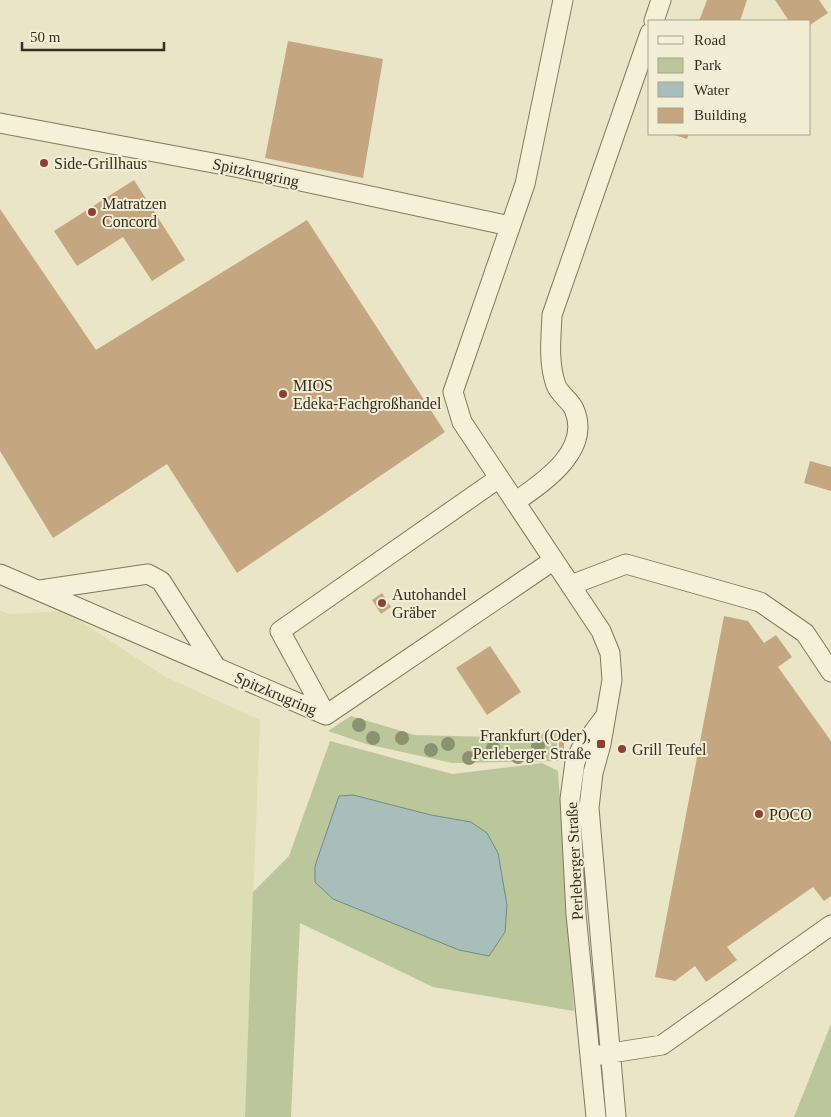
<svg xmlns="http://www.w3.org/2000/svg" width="831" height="1117" viewBox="0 0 831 1117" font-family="'Times New Roman',serif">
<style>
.farmland{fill:#dedeb4}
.green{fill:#bbc79b;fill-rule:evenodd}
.water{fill:#a7bebb;stroke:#6f8b88}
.building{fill:#c4a780}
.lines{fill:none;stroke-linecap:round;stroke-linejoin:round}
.minor-casing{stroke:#83775e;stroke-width:21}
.minor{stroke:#f5f1d8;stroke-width:19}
.tree{fill:#8c926f}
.poi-dot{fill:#8c4134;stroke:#f2eed5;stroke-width:2}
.labels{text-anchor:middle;stroke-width:4;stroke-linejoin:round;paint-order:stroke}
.poi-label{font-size:16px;fill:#352d20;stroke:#f2eed5;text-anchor:start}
.street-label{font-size:16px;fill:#352d20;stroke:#f2eed5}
</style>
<rect width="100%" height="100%" fill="#eae5c6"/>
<path class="farmland" d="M0 610 9 614 65 611 164 676 260 720 245 1117H0Z"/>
<path class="green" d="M351 716 415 735 496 737 556 732 558 761 452 763 366 744 328 731Z
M330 741 452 774 542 763 558 771 574 1011 433 987 300 923 291 1117H245L253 892 289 856ZM353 795 431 815 471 822 489 956 459 950 333 899 339 796Z
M831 1024V1117H794Z"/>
<path class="water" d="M353 795 431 815 471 822 487 833 498 853 507 905 505 932 489 956 459 950 333 899 315 882V866L339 796Z"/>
<path class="building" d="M707 0H747L740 21H699Z
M775 0H819L828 13 810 25V21H789Z
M288 41 383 59 363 178 265 158Z
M672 134H689L687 139Z
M134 180 185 260 152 281 123 237 77 266 54 231Z
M0 209 96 350 307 220 445 432 237 573 167 464 53 538 0 451Z
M810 461 831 467V491L804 483Z
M382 593 391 607 381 614 372 600Z
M724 616 748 621 764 643 776 635 792 657 778 667 831 741V896L824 901 813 887 727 947 737 960 706 982 695 966 675 981 655 977Z
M490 646 521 692 487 715 456 668Z
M559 740H564V757L559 758Z"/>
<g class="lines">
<defs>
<path id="minor" d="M563 0 525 184 453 392 462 422 601 631 610 653 612 680 601 744 593 773 589 808 616 1117
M654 21 661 0
M0 123 240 168 510 226
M515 502C544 482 592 450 574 409 570 400 559 394 556 385 548 363 551 338 552 315L650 33
M0 574 326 715
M571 585 626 564 760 602 805 633 831 672
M40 590 148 574 161 581 216 667
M326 715 280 631 499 478
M326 715 554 560
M599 1055 662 1045 831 925
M596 1117 576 914 570 799 575 762 581 749 604 718"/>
</defs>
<use href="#minor" class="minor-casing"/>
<use href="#minor" class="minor"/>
</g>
<g class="tree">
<circle cx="359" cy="725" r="7"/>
<circle cx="373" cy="738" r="7"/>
<circle cx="402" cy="738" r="7"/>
<circle cx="448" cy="744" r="7"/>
<circle cx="538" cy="746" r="7"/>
<circle cx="493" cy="748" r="7"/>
<circle cx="431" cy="750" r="7"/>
<circle cx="518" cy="757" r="7"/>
<circle cx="469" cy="758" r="7"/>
</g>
<g class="poi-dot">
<circle cx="44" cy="163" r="5"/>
<circle cx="92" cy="212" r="5"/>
<circle cx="283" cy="394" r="5"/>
<circle cx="382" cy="603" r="5"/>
<rect x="596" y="739" width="10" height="10" rx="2.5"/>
<circle cx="622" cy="749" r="5"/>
<circle cx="759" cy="814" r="5"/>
</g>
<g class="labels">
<g class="poi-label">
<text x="54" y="169">Side-Grillhaus</text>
<text x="102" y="209">Matratzen<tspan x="102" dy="18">Concord</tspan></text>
<text x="293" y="391">MIOS<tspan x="293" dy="18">Edeka-Fachgroßhandel</tspan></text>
<text x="392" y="600">Autohandel<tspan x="392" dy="18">Gräber</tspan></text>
<text x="591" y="741" text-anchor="end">Frankfurt (Oder),<tspan x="591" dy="18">Perleberger Straße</tspan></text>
<text x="632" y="755">Grill Teufel</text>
<text x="769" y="820">POCO</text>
</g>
<g class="street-label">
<text transform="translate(256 172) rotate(12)" y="6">Spitzkrugring</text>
<text transform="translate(276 693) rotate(23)" y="6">Spitzkrugring</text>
<text transform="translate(574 861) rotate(-93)" y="6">Perleberger Straße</text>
</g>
</g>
<rect x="648" y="20" width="162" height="115" fill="#f2eed5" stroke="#a6a18d"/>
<rect x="658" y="36" width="25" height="8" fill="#f5f1d8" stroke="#a6a18d"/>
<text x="694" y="45" font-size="15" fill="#352d20">Road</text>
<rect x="658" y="58" width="25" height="15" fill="#bbc79b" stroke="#a6a18d"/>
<text x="694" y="70" font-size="15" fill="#352d20">Park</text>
<rect x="658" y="82" width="25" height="15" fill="#a7bebb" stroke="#a6a18d"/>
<text x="694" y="95" font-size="15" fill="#352d20">Water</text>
<rect x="658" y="108" width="25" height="15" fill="#c4a780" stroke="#a6a18d"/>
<text x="694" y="120" font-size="15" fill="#352d20">Building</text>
<path d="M22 42v8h142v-8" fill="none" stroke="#352d20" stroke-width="2.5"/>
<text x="30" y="42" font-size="15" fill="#352d20" stroke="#f2eed5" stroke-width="4" paint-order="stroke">50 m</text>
</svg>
